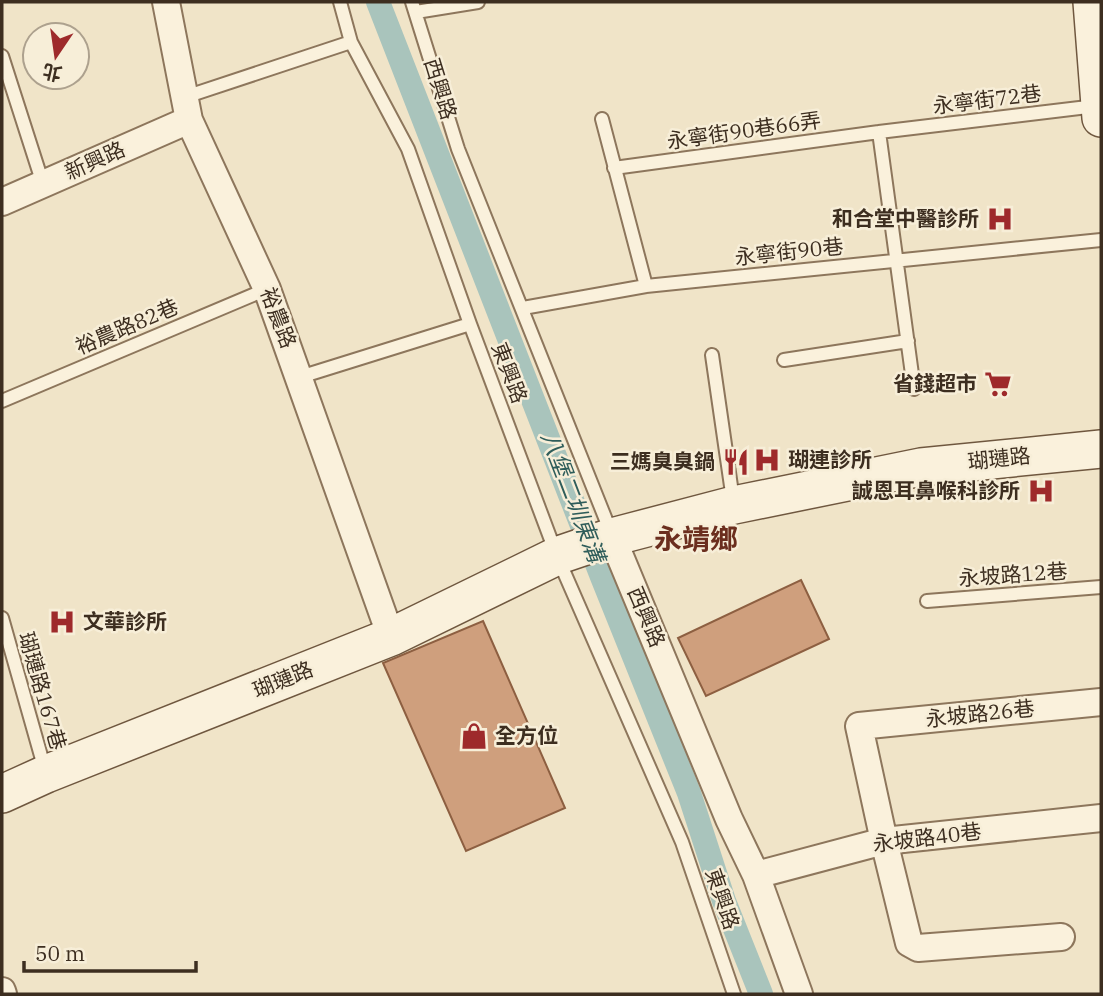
<svg xmlns="http://www.w3.org/2000/svg" width="1103" height="996" viewBox="0 0 1103 996" font-family="'IBM Plex Serif','Noto Sans TC',serif">
<style>
.lines{fill:none;stroke-linecap:round;stroke-linejoin:round}
.canal{stroke:#a9c4bc;stroke-width:24}
.building{fill:#cf9f7d;stroke:#8d5f41;stroke-width:2}
.lane-casing{stroke:#8d765c;stroke-width:16}
.street-casing{stroke:#8d765c;stroke-width:30}
.secondary-casing{stroke:#6f573f;stroke-width:40}
.lane{stroke:#faf1dc;stroke-width:12}
.street{stroke:#faf1dc;stroke-width:26}
.secondary{stroke:#faf1dc;stroke-width:37}
.labels{text-anchor:middle;stroke-width:5;stroke-linejoin:round;paint-order:stroke}
.street-label{font-size:21px;fill:#3d2e20;stroke:#f7eed8}
.poi-label{font-size:21px;font-weight:bold;fill:#3d2e20;stroke:#f7eed8;text-anchor:end}
.water-label{font-size:23px;font-style:italic;fill:#2f5d5a;stroke:#f7eed8}
.district-label{font-size:28px;font-weight:bold;fill:#6b2e1e;stroke:#f7eed8}
</style>
<rect width="100%" height="100%" fill="#f0e4c8"/>
<g class="lines">
<path class="canal" d="M378 2 602 577 689 793 724 901 761 994"/>
</g>
<path class="building" d="M801 580 829 639 706 696 678 638Z
M483 621 565 808 466 851 383 663Z"/>
<g class="lines">
<defs>
<path id="lane" d="M340 2 351 42 408 149 470 324 557 556 682 842 734 994
M412 2 458 149 612 535
M416 12 478 2
M2 56 43 184
M185 97 351 42
M602 119 646 286
M879 132 914 389
M614 168 879 132 1096 106
M523 308 646 286 1101 240
M712 355 733 500
M784 360 908 341
M300 377 470 324
M2 401 267 289
M927 601 1101 587
M2 618 45 770"/>
<path id="street" d="M166 2 189 120 267 289 391 637
M2 202 189 120
M612 537 729 819 756 875 799 994
M756 875 884 841 1101 818
M1061 937 918 948 909 943 884 841 859 726 1101 702
M2 991 3 994"/>
<path id="secondary" d="M1092 2 1101 118
M2 794 46 774 391 637 559 555 612 537 734 505 921 467 1101 449"/>
</defs>
<use href="#lane" class="lane-casing"/>
<use href="#street" class="street-casing"/>
<use href="#secondary" class="secondary-casing"/>
<use href="#lane" class="lane"/>
<use href="#street" class="street"/>
<use href="#secondary" class="secondary"/>
</g>
<defs>
<symbol id="hospital-bare" viewBox="-9 -9 18 18"><path d="M-5-5h3v3.5h4V-5h3V5h-3V1.5h-4V5h-3Z" fill="#9e2a2b" stroke="#f7eed8" stroke-width="2.5" paint-order="stroke"/></symbol>
<symbol id="supermarket-bare" viewBox="-9 -9 18 18"><path d="M-6-5.5h2.5l.6 2H6L4.5 2H-2.5L-4.4-4H-6ZM-1.5 3.2a1.3 1.3 0 1 0 .1 0ZM3 3.2a1.3 1.3 0 1 0 .1 0Z" fill="#9e2a2b" stroke="#f7eed8" stroke-width="2.5" paint-order="stroke"/></symbol>
<symbol id="restaurant-bare" viewBox="-9 -9 18 18"><path d="M-5-6h1v4h1v-4h1v4h1v-4h1v5L-1.5 .5V6h-2V.5L-5-1ZM5-6V6H3V1.5H1.5Q1.5-4 5-6Z" fill="#9e2a2b" stroke="#f7eed8" stroke-width="2.5" paint-order="stroke"/></symbol>
<symbol id="shop-bare" viewBox="-9 -9 18 18"><path d="M-5-2.5h2.3a2.7 3.5 0 0 1 5.4 0H5L5.5 6h-11ZM-1.5-2.5h3a1.5 2.3 0 0 0-3 0Z" fill="#9e2a2b" stroke="#f7eed8" stroke-width="2.5" paint-order="stroke"/></symbol>
</defs>
<g fill-rule="evenodd">
<use href="#hospital-bare" x="981" y="200" width="38" height="38"/>
<use href="#supermarket-bare" x="979" y="365" width="38" height="38"/>
<use href="#hospital-bare" x="748" y="441" width="38" height="38"/>
<use href="#restaurant-bare" x="717" y="443" width="38" height="38"/>
<use href="#hospital-bare" x="1022" y="472" width="38" height="38"/>
<use href="#hospital-bare" x="43" y="603" width="38" height="38"/>
<use href="#shop-bare" x="455" y="717" width="38" height="38"/>
</g>
<g class="labels">
<g class="street-label">
<text transform="translate(440 89) rotate(73)" y="7">西興路</text>
<text transform="translate(987 100) rotate(-7)" y="7">永寧街72巷</text>
<text transform="translate(744 131) rotate(-8)" y="7">永寧街90巷66弄</text>
<text transform="translate(95 161) rotate(-24)" y="7">新興路</text>
<text transform="translate(789 252) rotate(-6)" y="7">永寧街90巷</text>
<text transform="translate(278 318) rotate(69)" y="7">裕農路</text>
<text transform="translate(127 327) rotate(-23)" y="7">裕農路82巷</text>
<text transform="translate(509 373) rotate(69)" y="7">東興路</text>
<text transform="translate(999 459) rotate(-6)" y="7">瑚璉路</text>
<text transform="translate(1013 575) rotate(-4)" y="7">永坡路12巷</text>
<text transform="translate(646 617) rotate(67)" y="7">西興路</text>
<text transform="translate(283 680) rotate(-22)" y="7">瑚璉路</text>
<text transform="translate(42 691) rotate(74)" y="7">瑚璉路167巷</text>
<text transform="translate(980 714) rotate(-6)" y="7">永坡路26巷</text>
<text transform="translate(927 838) rotate(-7)" y="7">永坡路40巷</text>
<text transform="translate(722 899) rotate(71)" y="7">東興路</text>
</g>
<g class="poi-label">
<text x="979" y="226">和合堂中醫診所</text>
<text x="977" y="391">省錢超市</text>
<text x="788" y="467" text-anchor="start">瑚連診所</text>
<text x="715" y="469">三媽臭臭鍋</text>
<text x="1020" y="498">誠恩耳鼻喉科診所</text>
<text x="83" y="629" text-anchor="start">文華診所</text>
<text x="495" y="743" text-anchor="start">全方位</text>
</g>
<g class="water-label">
<text transform="translate(573 497) rotate(69)" y="8">八堡二圳東溝</text>
</g>
<g class="district-label">
<text x="696" y="549">永靖鄉</text>
</g>
</g>
<rect width="1103" height="996" fill="none" stroke="#3d2e20" stroke-width="7"/>
<g transform="translate(56 56) rotate(193)"><circle r="33" fill="#f7eed8" stroke="#ada18e" stroke-width="2"/>
<path d="M0-5L12 26L0 18L-12 26Z" fill="#9e2a2b"/>
<text y="-10" font-size="19" font-weight="bold" text-anchor="middle" fill="#3d2e20">北</text>
</g>
<path d="M24 961v10h172v-10" fill="none" stroke="#3d2e20" stroke-width="3.5"/>
<text x="35" y="961" font-size="21" fill="#3d2e20" stroke="#f7eed8" stroke-width="5" paint-order="stroke">50 m</text>
</svg>
